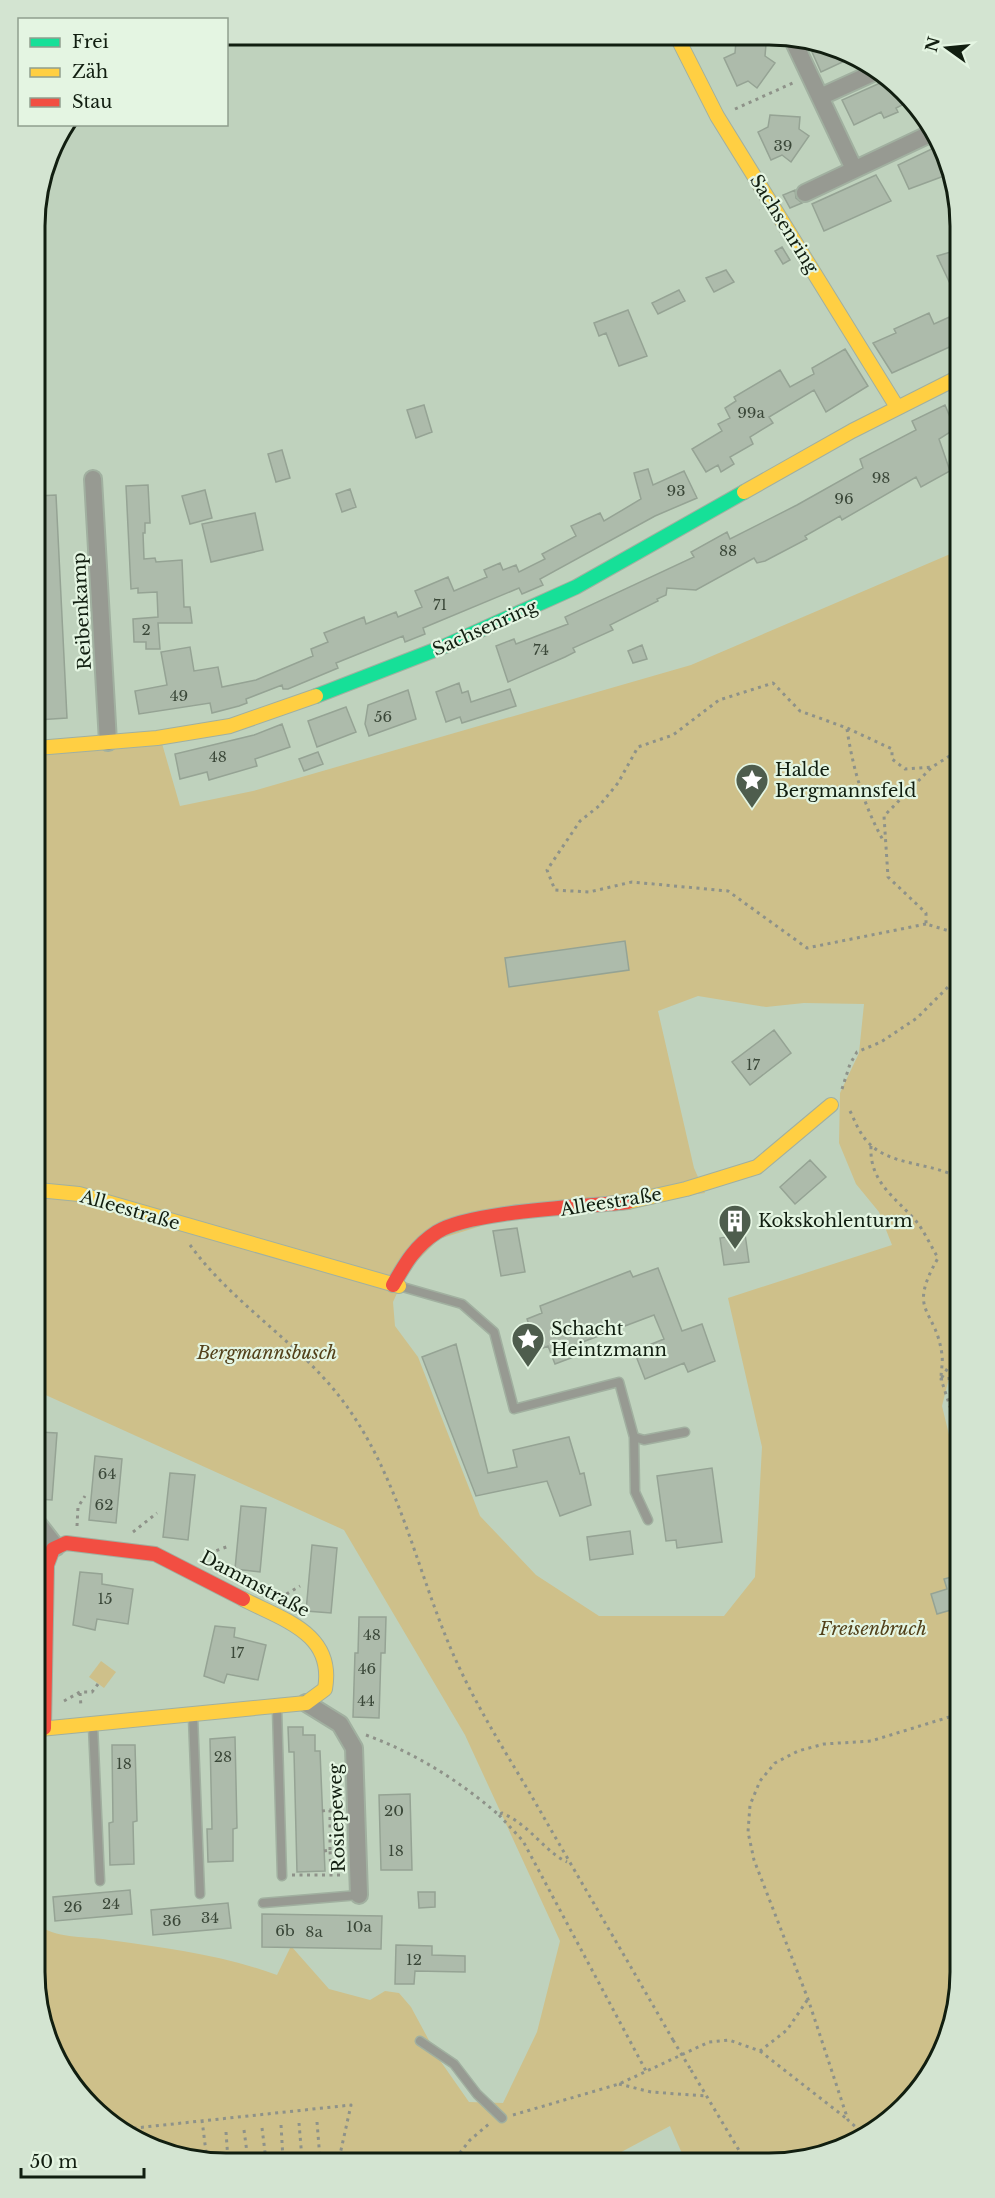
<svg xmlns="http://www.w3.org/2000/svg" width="995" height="2198" viewBox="0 0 995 2198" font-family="'Libre Baskerville',serif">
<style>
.green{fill:#cec08a;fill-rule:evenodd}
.building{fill:#adbbab;stroke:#95a394;stroke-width:1.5}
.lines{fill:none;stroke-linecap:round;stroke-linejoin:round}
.lane-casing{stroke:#a1b0a0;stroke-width:11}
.street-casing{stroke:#a1b0a0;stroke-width:20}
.fast-casing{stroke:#a1b0a0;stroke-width:16}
.slow-casing{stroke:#a1b0a0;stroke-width:16}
.jam-casing{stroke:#a1b0a0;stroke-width:16}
.path{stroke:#8e9289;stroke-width:3;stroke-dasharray:3 4.5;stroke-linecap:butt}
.lane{stroke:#979a92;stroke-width:8}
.street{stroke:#979a92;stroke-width:16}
.fast{stroke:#16e098;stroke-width:14}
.slow{stroke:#ffcf43;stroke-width:14}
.jam{stroke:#f24e42;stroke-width:14}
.path-bridge{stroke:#8e9289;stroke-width:3;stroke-dasharray:3 4.5;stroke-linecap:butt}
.labels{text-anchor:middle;stroke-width:4.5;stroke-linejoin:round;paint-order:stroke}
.number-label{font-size:15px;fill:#3a4738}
.street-label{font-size:18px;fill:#111e10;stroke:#e4f5e2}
.poi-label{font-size:18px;fill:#111e10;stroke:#e4f5e2;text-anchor:start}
.park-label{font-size:18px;font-style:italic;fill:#52401a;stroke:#e4f5e2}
.rim{fill:none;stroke:#111e10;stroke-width:3}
</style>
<rect width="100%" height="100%" fill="#bfd2bd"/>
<path class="green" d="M955 552 958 1342 942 1406 958 1472 960 1985 946 2045 921 2089 876 2131 819 2157 684 2158 670 2126 610 2158 189 2160 99 2116 67 2078 41 2022V1976L45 1972 41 1967V1927C60 1939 87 1936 109 1940 166 1948 223 1955 277 1975L291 1946 329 1989 370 2000 385 1991 399 1993 411 2007 439 2059 469 2102 503 2103 537 2032 560 1941 465 1735 344 1530 39 1392 37 750 161 740 180 806 253 791 691 665ZM698 996 766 1007 804 1003 864 1004 859 1053 840 1093 839 1143 856 1184 879 1212 892 1245 728 1298 762 1447 755 1577 724 1616H599L536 1575 480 1516 418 1357 395 1326 393 1302 407 1271 439 1239 494 1222 705 1193 694 1168 658 1011Z
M101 1661 116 1672 104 1688 89 1677Z"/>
<path class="building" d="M736 41 766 44 765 56 775 63 757 88 748 81 737 86 724 58 735 53Z
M824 47 849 59 821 72 812 52Z
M889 79 908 96V102L896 108 898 112 884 118 881 112 854 125 842 100Z
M770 115 800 117 799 129 809 136 791 162 782 155 771 160 758 132 768 127Z
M940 145 952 173 909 189 898 165Z
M876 175 891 201 824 231 812 204Z
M795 190 796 198 802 203 790 208 783 195Z
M782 247 790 260 783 264 775 251Z
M954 251V292L937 256Z
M726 270 734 282 714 292 706 278Z
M679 290 685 301 658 314 652 303Z
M628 310 647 356 619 366 606 333 599 336 594 323Z
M929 313 934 324 954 315V345L892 373 873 343 896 333 894 329Z
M845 349 868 386 826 412 814 390 769 417 773 423 750 437 753 444 730 457 734 464 721 472 718 465 706 472 692 449 722 431 718 424 730 418 725 408 736 401 734 397 780 370 790 387 814 374 812 368Z
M424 405 432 432 416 438 407 410Z
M945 405 955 429 939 439 950 471 921 487 916 477 842 520 840 516 805 536 807 539 765 561 757 563 754 558 696 590 667 588 666 595 657 599 658 601 610 625 613 630 573 648 575 652 565 657 508 682 496 646 514 639 516 644 568 624 565 617 694 557 691 552 727 532 730 539 797 505 863 468 860 459 916 430 912 421Z
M282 450 290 478 276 482 268 454Z
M648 469 653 485 684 471 697 498 655 516 540 579 543 585 522 594 519 588 423 628 425 634 405 642 403 636 336 663 338 668 288 689H283L282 685 246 699 247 703 239 706 212 713 210 703 139 714 135 691 167 685 161 652 190 647 194 671 218 667 222 687 256 680 313 656 311 649 328 642 324 633 364 617 366 624 396 612 398 617 422 607 415 591 448 577 454 591 487 577 484 570 500 563 503 570 516 565 519 572 545 559 542 554 576 536 571 526 600 513 604 521 641 499 634 473Z
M148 485 150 523H145V533H143L144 559 155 558 156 562 182 560 184 607H190L192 623H158L160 649H146V642H134L133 619 158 617 157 592 138 593V588L131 589 126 486Z
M350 489 356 507 342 512 336 494Z
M205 490 212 518 190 524 182 496Z
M56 495 67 718 37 720 36 496Z
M255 513 263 550 211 562 202 524Z
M642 645 647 659 633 663 628 651Z
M459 683 462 693 468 691 471 702 510 689 516 706 462 723 460 717 446 722 436 692Z
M408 690 416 719 369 736 365 724 368 705Z
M346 707 356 732 317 747 308 721Z
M282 724 290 747 255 759 257 766 209 780 207 772 180 779 175 754 254 735Z
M318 752 323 764 304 771 299 759Z
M625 941 629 970 509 987 505 958Z
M774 1030 791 1053 750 1085 732 1062Z
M810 1160 826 1177 795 1204 780 1187Z
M517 1228 525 1272 501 1276 493 1231Z
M745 1234 749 1262 724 1265 720 1238Z
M658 1268 682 1331 702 1324 715 1361 688 1372 684 1363 645 1379 634 1351 664 1339 654 1315 580 1343 584 1353 555 1364 548 1346 538 1350 527 1319 542 1313 540 1306 630 1271 633 1277Z
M456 1344 488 1473 517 1467 513 1450 569 1437 580 1474 584 1473 591 1505 560 1516 547 1481 476 1496 422 1357Z
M39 1432 57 1433 52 1500 39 1499Z
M95 1456 122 1459 116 1523 89 1520Z
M712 1468 722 1542 677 1548 676 1540 666 1541 657 1476Z
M170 1473 195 1475 188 1540 163 1537Z
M241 1506 266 1508 260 1572 235 1569Z
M630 1531 633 1554 590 1560 587 1537Z
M312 1545 337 1548 331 1613 306 1611Z
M80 1572 102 1574V1584L133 1589 128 1624 97 1619 95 1630 73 1625Z
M959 1575V1618L953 1619 951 1610 937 1614 931 1594 947 1589 944 1579Z
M359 1617H386L385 1653H381L379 1718 353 1717 355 1653H358Z
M215 1626 235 1628 234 1637 266 1645 258 1680 227 1674 224 1683 204 1676Z
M288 1727H303V1735H315V1751H320L325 1871 297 1872 294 1752H289Z
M235 1737 237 1828 233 1829V1861L208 1862 207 1829H212L210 1739Z
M112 1745H135L137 1821 133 1822 134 1864 110 1865 109 1823 113 1822Z
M410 1794 412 1870H381L379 1795Z
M130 1890 132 1914 55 1921 53 1897Z
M418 1892H435V1907L419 1908Z
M228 1903 231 1928 153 1935 151 1910Z
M262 1914 382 1916 381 1949 262 1947Z
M396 1945 432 1946V1955L465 1956V1972L415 1971 414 1984H395Z"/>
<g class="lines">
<defs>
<path id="lane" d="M399 1286 462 1304 494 1332 514 1409 619 1382 634 1437 644 1440 685 1432
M634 1437 635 1492 648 1520
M277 1709 282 1876
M193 1717 200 1894
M93 1726 100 1881
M263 1903 359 1895
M420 2041 454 2064 477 2094 502 2118"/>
<path id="street" d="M792 38 854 169
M820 97 875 72
M805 193 934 132
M93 479 108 742
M39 1525 56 1547
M306 1703 340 1724 354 1748 359 1895"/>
<path id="fast" d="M316 696 445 646 576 587 744 492"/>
<path id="slow" d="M677 37 717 116 897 407
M744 492 852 431 955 379
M37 748 157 738 230 726 316 696
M38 1190 79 1194 399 1286
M628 1202 686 1189 757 1167 831 1105
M40 1729 306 1703 325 1689C335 1633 283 1620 243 1599"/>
<path id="jam" d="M393 1285C405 1264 415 1246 437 1232 470 1211 584 1207 628 1202
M44 1728 47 1565 53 1549 66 1543 155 1554 243 1599"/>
</defs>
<use href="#lane" class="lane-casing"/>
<use href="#street" class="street-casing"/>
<use href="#fast" class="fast-casing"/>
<use href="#slow" class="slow-casing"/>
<use href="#jam" class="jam-casing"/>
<path class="path" d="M735 109 795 82
M847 729C853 770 864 806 884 842
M956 752 932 767 884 816 888 877 926 913V924L956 933
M926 924 807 948 728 891 632 882 589 892 555 890 547 870 580 821 599 806 618 783 638 747 673 735 719 700 773 683 800 711 847 728 892 749V759L905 769 932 767
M842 1089 850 1064 857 1052 881 1042 917 1018 957 978
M850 1111C855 1121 859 1132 866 1140 887 1166 930 1162 957 1177
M871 1146C869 1182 895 1197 916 1221 924 1231 931 1246 938 1258 906 1314 936 1307 942 1355 943 1363 941 1371 941 1379L949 1366 958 1360
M190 1245C235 1307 304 1345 348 1408 403 1486 419 1582 459 1667 480 1712 506 1753 531 1795 578 1877 626 1958 673 2040
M958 1378 941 1379 958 1431
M77 1526 78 1507 85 1496
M133 1532 157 1513
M204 1558 207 1554 229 1546
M280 1598 300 1586
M80 1693 81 1707
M64 1701 80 1692H92L98 1684
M366 1735C417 1754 458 1780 499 1815L502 1813C530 1825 545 1852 567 1862
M322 1811 330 1810V1850
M499 1815 523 1841 646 2071
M324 1851 330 1850 331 1875
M292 1875H342
M760 2051 847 2119
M691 2070 743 2157
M619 2084 651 2092 706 2096
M513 2115 619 2084 709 2042 729 2040 760 2051 787 2030 808 1999
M202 2120 207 2160
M317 2122 320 2159
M299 2123 302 2159
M281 2125 283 2159
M262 2128 266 2160
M126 2129 351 2105 339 2159
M244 2130 248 2160
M226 2132 228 2160
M866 2136 848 2120 808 1999 754 1860 748 1832 750 1805 760 1781 775 1763 798 1751 824 1744 871 1741 959 1714
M455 2159 470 2140 490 2123"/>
<use href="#lane" class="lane"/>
<use href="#street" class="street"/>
<use href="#fast" class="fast"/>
<use href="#slow" class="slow"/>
<use href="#jam" class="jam"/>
<path class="path-bridge" d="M673 2040 691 2070"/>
</g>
<defs>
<symbol id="sight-pin" viewBox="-11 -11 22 30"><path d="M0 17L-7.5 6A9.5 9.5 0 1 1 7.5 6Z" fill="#4e5d4d" stroke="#e4f5e2"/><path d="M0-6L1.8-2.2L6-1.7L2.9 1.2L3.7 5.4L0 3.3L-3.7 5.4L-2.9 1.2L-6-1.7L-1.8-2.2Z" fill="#fff"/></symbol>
<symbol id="building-pin" viewBox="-11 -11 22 30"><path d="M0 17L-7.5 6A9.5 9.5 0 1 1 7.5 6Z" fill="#4e5d4d" stroke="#e4f5e2"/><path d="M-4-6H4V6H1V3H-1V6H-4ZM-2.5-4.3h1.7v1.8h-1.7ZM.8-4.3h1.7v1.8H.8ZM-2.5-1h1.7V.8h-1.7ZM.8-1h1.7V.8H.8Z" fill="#fff"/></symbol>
</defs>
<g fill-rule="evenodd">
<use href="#sight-pin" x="733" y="761" width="38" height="52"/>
<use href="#building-pin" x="716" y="1202" width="38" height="52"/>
<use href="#sight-pin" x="509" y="1320" width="38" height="52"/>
</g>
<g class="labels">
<g class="number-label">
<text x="783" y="151">39</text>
<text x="751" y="418">99a</text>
<text x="881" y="483">98</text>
<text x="676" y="496">93</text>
<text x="844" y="504">96</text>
<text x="728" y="556">88</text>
<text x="440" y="610">71</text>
<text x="146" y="635">2</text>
<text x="541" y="655">74</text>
<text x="179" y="701">49</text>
<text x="383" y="722">56</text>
<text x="218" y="762">48</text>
<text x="753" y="1070">17</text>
<text x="107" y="1479">64</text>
<text x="104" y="1510">62</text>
<text x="105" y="1604">15</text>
<text x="372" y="1640">48</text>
<text x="237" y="1658">17</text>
<text x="367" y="1674">46</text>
<text x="366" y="1706">44</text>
<text x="223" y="1762">28</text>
<text x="124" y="1769">18</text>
<text x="394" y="1816">20</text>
<text x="396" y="1856">18</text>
<text x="111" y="1909">24</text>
<text x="73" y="1912">26</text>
<text x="210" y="1923">34</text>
<text x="172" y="1926">36</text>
<text x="359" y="1932">10a</text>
<text x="285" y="1936">6b</text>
<text x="314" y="1937">8a</text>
<text x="414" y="1965">12</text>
</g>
<g class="street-label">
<text transform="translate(784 224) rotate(58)" y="6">Sachsenring</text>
<text transform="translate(82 611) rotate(-93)" y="6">Reibenkamp</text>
<text transform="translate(485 628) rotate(-24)" y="6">Sachsenring</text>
<text transform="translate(611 1202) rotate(-9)" y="6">Alleestraße</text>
<text transform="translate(130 1210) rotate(16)" y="6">Alleestraße</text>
<text transform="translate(255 1584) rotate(28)" y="6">Dammstraße</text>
<text transform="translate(337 1818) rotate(-92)" y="6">Rosiepeweg</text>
</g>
<g class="poi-label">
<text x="775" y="776">Halde<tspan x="775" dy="21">Bergmannsfeld</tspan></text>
<text x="758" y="1227">Kokskohlenturm</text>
<text x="551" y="1335">Schacht<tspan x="551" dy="21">Heintzmann</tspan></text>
</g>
<g class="park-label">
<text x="267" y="1359">Bergmannsbusch</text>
<text x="873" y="1635">Freisenbruch</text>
</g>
</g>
<path d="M0 0H995V2198H0ZM226 45H769A181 181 0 0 1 950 226V1972A181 181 0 0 1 769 2153H226A181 181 0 0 1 45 1972V226A181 181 0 0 1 226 45Z" fill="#d3e4d1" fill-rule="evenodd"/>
<path class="rim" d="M226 45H769A181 181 0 0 1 950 226V1972A181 181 0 0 1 769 2153H226A181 181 0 0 1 45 1972V226A181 181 0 0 1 226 45Z"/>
<rect x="18" y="18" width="210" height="108" fill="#e4f5e2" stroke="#909f8e" stroke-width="1.5"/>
<rect x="30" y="38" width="30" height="9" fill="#16e098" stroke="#909f8e" stroke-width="1.5"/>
<text x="72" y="48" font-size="18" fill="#111e10">Frei</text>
<rect x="30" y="68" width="30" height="9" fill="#ffcf43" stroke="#909f8e" stroke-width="1.5"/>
<text x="72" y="78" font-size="18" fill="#111e10">Zäh</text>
<rect x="30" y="98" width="30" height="9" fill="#f24e42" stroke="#909f8e" stroke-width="1.5"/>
<text x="72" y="108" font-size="18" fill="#111e10">Stau</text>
<g transform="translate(947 48) rotate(285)" stroke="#e4f5e2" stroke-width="4.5" paint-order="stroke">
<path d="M0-4.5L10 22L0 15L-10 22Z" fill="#111e10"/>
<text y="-9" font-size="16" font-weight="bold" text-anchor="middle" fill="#111e10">N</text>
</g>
<path d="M21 2168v9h123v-9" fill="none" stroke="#111e10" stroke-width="3"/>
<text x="30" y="2168" font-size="18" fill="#111e10" stroke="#e4f5e2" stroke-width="4.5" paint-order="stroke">50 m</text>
</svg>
